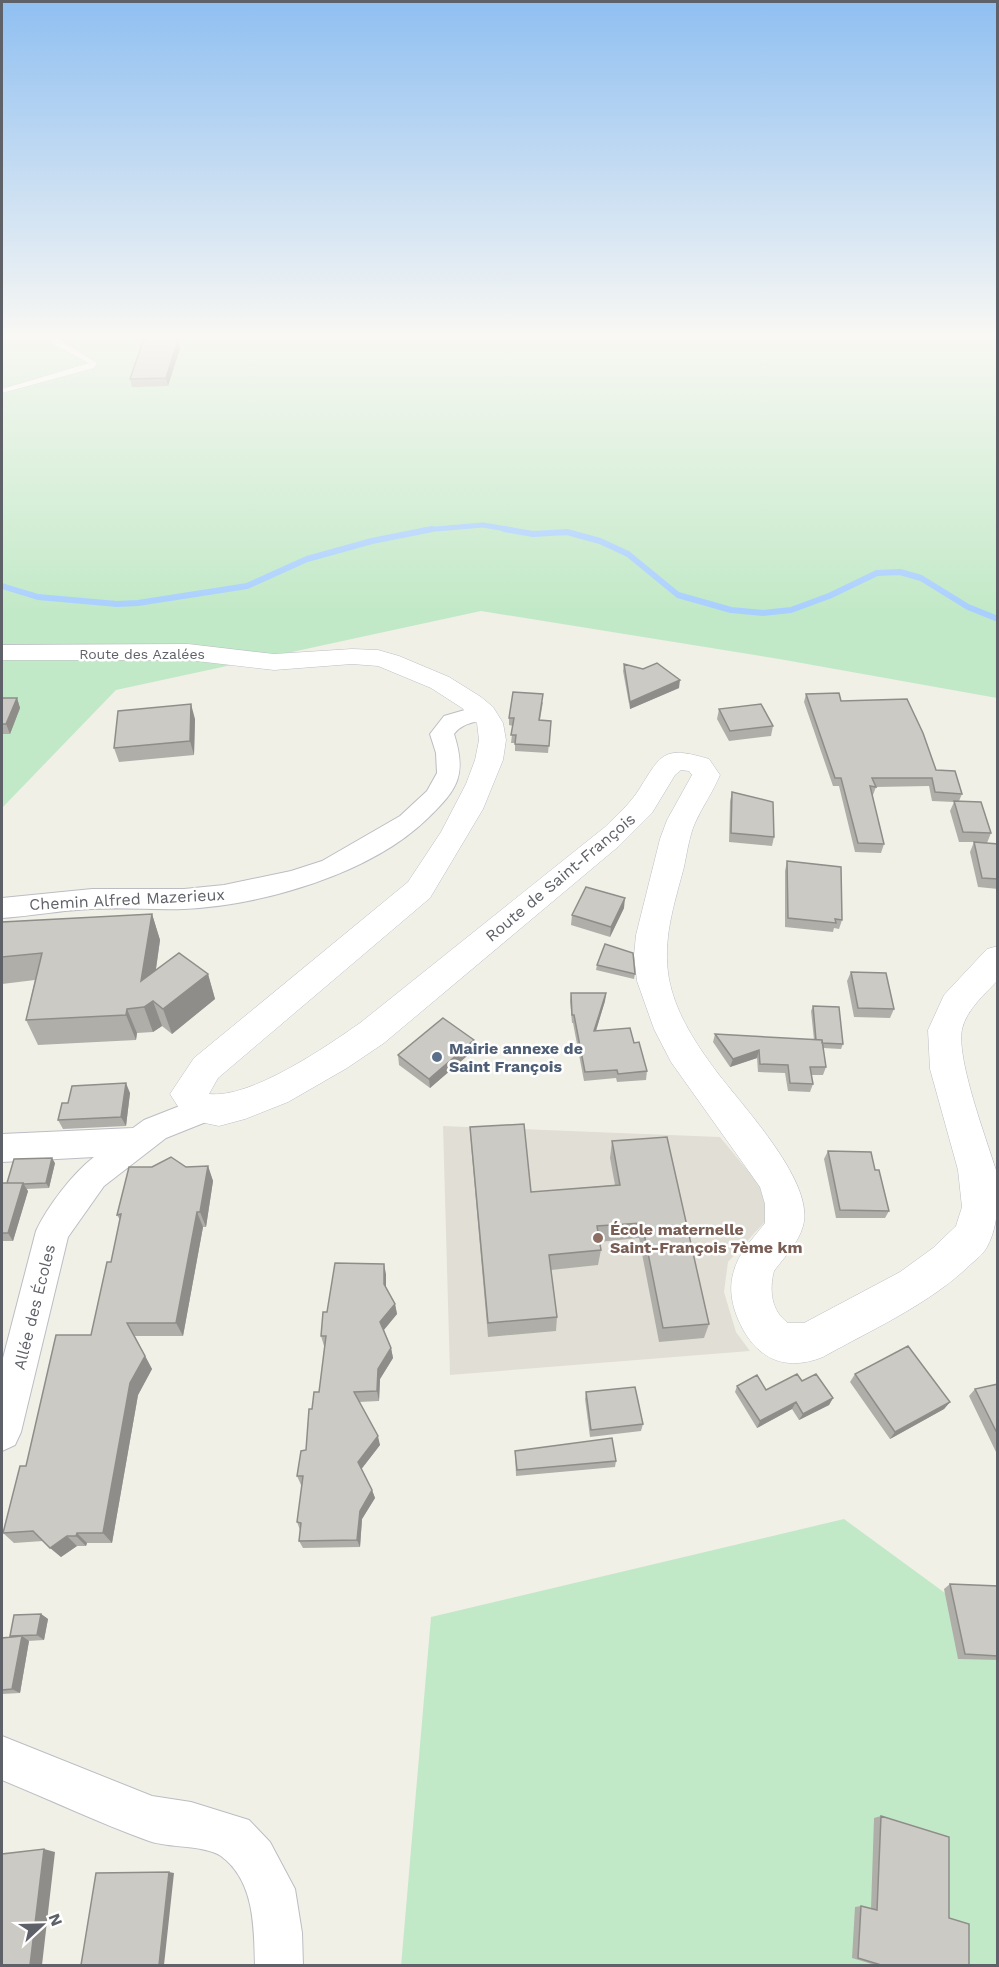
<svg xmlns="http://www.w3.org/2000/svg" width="999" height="1967" viewBox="0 0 999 1967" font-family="'Work Sans',sans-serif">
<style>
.education{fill:#e1dfd5}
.green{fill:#c2e9c7}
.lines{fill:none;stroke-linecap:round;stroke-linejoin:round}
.stream-far1{stroke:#a9cfff;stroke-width:5}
.stream{stroke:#a9cfff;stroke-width:6}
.service-casing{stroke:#bbbdc3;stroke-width:1}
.minor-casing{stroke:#bbbdc3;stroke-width:2}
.secondary-casing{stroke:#bcbec5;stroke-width:1}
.service{fill:#fff;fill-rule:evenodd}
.minor{fill:#fff;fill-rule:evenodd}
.secondary{fill:#fff;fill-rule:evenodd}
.wall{fill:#afaea9}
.shaded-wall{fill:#8f8d89}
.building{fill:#cccac4;stroke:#8f8d89;stroke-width:1.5}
.service-dot{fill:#5c6f8a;stroke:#fff;stroke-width:2}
.education-dot{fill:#8d6e63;stroke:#fff;stroke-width:2}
.labels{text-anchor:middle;stroke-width:5;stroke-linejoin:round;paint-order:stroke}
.far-street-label{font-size:14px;fill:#5e6168;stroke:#fff}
.street-label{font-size:16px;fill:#5e6168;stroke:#fff}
.service-label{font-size:16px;font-weight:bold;fill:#4e5e75;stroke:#fff;text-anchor:start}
.education-label{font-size:16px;font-weight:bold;fill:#785e54;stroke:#fff;text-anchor:start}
</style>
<rect width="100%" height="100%" fill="#f1f0e7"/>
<path class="education" d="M443 1126 720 1137 763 1189 772 1214 728 1262 724 1292 736 1332 750 1351 450 1375Z"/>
<path class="green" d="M2 336H997V698L779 659 481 611 116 690 2 808Z
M844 1519 997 1631V1965L401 1966 431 1617Z"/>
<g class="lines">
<path class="stream-far1" d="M424 530 483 525 512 530"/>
<path class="stream" d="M504 529 533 534 567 532 600 541 628 554 678 595 731 610 763 613 791 610 829 596 877 573 900 572 921 578 968 607 998 619
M2 586 38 597 117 604 138 603 247 586 307 559 372 541 432 529"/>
<defs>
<path id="service" d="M46 336H53L97 363 94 368 2 393V389L89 363 57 346Z"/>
<path id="minor" d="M482 705 490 707 493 712C485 725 466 718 454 734 467 775 458 789 428 818 371 874 263 905 184 909 153 910 123 907 92 909 62 910 32 916 2 918V898L92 889H184L224 885 291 871 322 861 400 816 427 791 437 773 436 753 430 734 444 716Z
M200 1098 211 1102 216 1111 211 1120 166 1138 104 1186 68 1237 21 1432 15 1445 2 1451V1362L36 1231C47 1207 73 1173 94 1157L2 1162V1134L133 1128 144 1120Z
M2 1736 152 1796 191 1802 249 1820 270 1842 295 1889 302 1933 303 1966H255C254 1928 255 1881 221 1856 205 1845 168 1848 149 1841 99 1823 51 1800 2 1780Z"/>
<path id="secondary" d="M188 644 274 654 352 649 378 650 399 656 449 677 481 697 493 707 503 723 506 740 503 760 483 809 430 898 218 1078 209 1094C250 1099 326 1047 360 1023L605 827C617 815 631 803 640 788 662 752 665 746 709 759L720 775C713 792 702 807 695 823 689 837 687 853 684 867 674 905 662 940 669 979 675 1010 692 1038 711 1064 736 1100 816 1180 803 1226 798 1244 785 1256 774 1271 769 1290 771 1311 788 1323H804L900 1272 933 1248 956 1226 962 1207 958 1170 930 1069 928 1030 944 995 987 949 998 946V980C985 994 967 1009 962 1029 956 1058 986 1138 996 1170 999 1195 999 1225 987 1247 984 1253 977 1259 971 1264 930 1304 873 1329 823 1357 783 1373 754 1357 738 1319 732 1305 729 1289 733 1274 738 1253 752 1240 765 1223V1204L760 1187 671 1062 654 1029 637 981 634 955 636 935 660 839 667 820 692 775 689 771 681 770 675 775 652 813 619 846 384 1043 347 1068 288 1102 245 1119 219 1126 186 1119 170 1094 194 1058 408 882 441 832 466 784 475 760 479 740 477 723 462 708 431 688 378 666 352 664 274 670 188 660H2V645Z"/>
</defs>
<use href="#service" class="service-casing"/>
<use href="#minor" class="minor-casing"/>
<use href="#secondary" class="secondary-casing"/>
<use href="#service" class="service"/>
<use href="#minor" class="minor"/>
<use href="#secondary" class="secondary"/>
</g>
<path class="wall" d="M180 348 168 386 132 387 130 379Z
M624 664 679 688 630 709 623 671Z
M806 694 841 701 936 770 962 794 959 801 991 833 987 843 998 844V889L978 887 970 852 974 842H959L950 811 954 802 932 801 929 786 876 787 873 795H872L884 844 881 853 855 852 839 786H833L804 702Z
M2 698H17L20 708 10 734H2Z
M543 702 540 720 551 721 548 753 515 751V743H511L513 726 509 725V718Z
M719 709 773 726 771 736 729 741 717 719Z
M195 719 194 755 119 762 114 748Z
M732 792 774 837 772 846 729 842 730 801Z
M787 861 842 920 839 929 834 928 833 932 785 927V871Z
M624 908 610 937 571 925 572 915Z
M152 914 160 940 156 970 208 974 215 999 172 1034 162 1026 153 1032 137 1033 136 1040 38 1045 26 1020 35 980 2 984V922Z
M597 965 635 974 634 979 596 970Z
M851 972 894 1009 890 1018 854 1017 847 981Z
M571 993H606L605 1001 596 1031 634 1043 647 1071 646 1080 617 1082 616 1078 584 1081 573 1023H572L570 1001Z
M813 1006 843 1044 841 1049 823 1048 826 1067 823 1075H811L813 1084 810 1092 788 1091 785 1073 758 1072 757 1058 730 1067 713 1042 715 1034 814 1040 811 1011Z
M474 1040V1050L430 1088 399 1065 398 1055Z
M130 1093 126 1126 63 1129 58 1120 68 1103Z
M470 1127 531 1192 615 1185 610 1158 612 1141 709 1324 704 1338 659 1342 639 1238 599 1242 601 1250 598 1265 551 1270 557 1317 556 1331 488 1337 471 1144Z
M828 1151 875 1170 889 1211 885 1218H836L824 1159Z
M55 1163 49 1188 26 1189 28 1191 13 1241H2V1183H7Z
M208 1166 213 1181 206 1227H203L183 1336H135L152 1369 138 1395 112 1543H87L86 1546H77L61 1557 43 1541 14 1543 3 1533 91 1335 111 1262 120 1220 117 1215 186 1167Z
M386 1274V1287L395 1304 397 1314 384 1330 391 1348 393 1358 380 1379 379 1401 359 1402 380 1445 361 1469 372 1490 375 1498 362 1519 360 1547 303 1548 299 1541 300 1530 297 1522 302 1485H301L297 1476 306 1450 312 1409 319 1392 325 1346H324L321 1336 327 1312Z
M855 1374 950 1402 944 1409 890 1439 850 1382Z
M802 1381 833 1398 829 1405 799 1420 792 1409 757 1428 735 1392 737 1386 766 1390Z
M998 1384V1452H996L969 1396 975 1389Z
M586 1392 643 1424 641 1431 590 1437 585 1399Z
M515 1451 616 1461 615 1467 516 1476Z
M950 1584 998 1586V1660L958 1659 944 1589Z
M41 1614 48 1619 44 1640 28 1641H29L20 1693 2 1694V1638L11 1637Z
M881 1816 969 1965H875L852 1958 855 1907 861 1906 871 1909 874 1818Z"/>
<path class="shaded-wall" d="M178 340 180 348 168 386 166 378Z
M680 680 679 688 630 709V702Z
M17 698 20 708 10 734 6 724Z
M191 704 195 719 194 755 190 741Z
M625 898 624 908 610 937 611 927Z
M152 914 160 940 151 1002 153 1001 162 1026 153 1032 144 1007 141 981Z
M208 974 215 999 172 1034 163 1009Z
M606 993 605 1001 593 1040 594 1031Z
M127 1009 137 1033 136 1040 126 1015Z
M474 1040V1050L430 1088 429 1079Z
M759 1050 757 1058 730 1067 733 1059Z
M126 1083 130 1093 126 1126 121 1117Z
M52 1158 55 1163 49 1188 46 1183Z
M208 1166 213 1181 206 1227 200 1212Z
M23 1183 28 1191 13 1241 8 1233Z
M197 1212 203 1227 183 1336 176 1323Z
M384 1264 386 1274V1294L384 1284Z
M395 1304 397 1314 382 1332 380 1322Z
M127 1323 152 1369 138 1395 112 1543 103 1533Z
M391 1348 393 1358 380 1379 379 1401 377 1391 378 1369Z
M833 1398 829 1405 799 1420 803 1414Z
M796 1402 792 1409 757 1428 760 1421Z
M950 1402 944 1409 890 1439 895 1432Z
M378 1436 380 1445 360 1471 358 1462Z
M372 1490 375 1498 362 1519 360 1547 357 1540 360 1511Z
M77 1533 87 1543 86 1546 76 1536Z
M67 1536 77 1546 61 1557 50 1548Z
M41 1614 48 1619 44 1640 37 1635Z
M22 1636 29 1641 20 1693 12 1689Z
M44 1849 55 1852 42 1965H30Z
M169 1872 174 1873 164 1965H159Z"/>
<path class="building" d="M145 336H175L178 340 166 378 130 379Z
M657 663 680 680 630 702 624 664 643 669Z
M513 692 543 694 539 720 551 721 549 746 515 744 516 735H511L514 718H509Z
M839 693 841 701 907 699 923 733 936 770 955 771 962 794 935 792 932 778H872L876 787 870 786 884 844 858 843 841 778H835L806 694Z
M2 698H17L6 724H2Z
M191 704 190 741 114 748 118 711Z
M761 704 773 726 730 731 719 709Z
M732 792 773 802 774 837 731 833Z
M954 801 981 802 991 833 963 832Z
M974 842 998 844V879L982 878Z
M787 861 841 867 842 920 835 919 836 923 788 918Z
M586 887 625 898 611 927 572 915Z
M152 914 141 981 179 953 208 974 163 1009 153 1001 144 1007 127 1009 126 1015 26 1020 42 953 2 957V922Z
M605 944 633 953 635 974 597 965Z
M851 972 886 973 894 1009 858 1008Z
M571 993H606L594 1031 630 1028 634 1043 639 1042 647 1071 618 1074 617 1070 585 1072 574 1015H572Z
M813 1006 839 1007 843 1044 822 1043V1040H816Z
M443 1018 474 1040 429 1079 398 1055Z
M715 1034 822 1040 826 1067H810L813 1084 790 1083 788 1065 760 1064 759 1050 733 1059Z
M126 1083 121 1117 58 1120 62 1103H68L72 1086Z
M524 1124 531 1192 620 1185 612 1141 667 1137 709 1324 663 1328 642 1223 597 1226 601 1250 549 1255 557 1317 488 1323 470 1127Z
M828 1151 871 1152 875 1170H879L889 1211 840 1210Z
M171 1157 186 1167 208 1166 200 1212H197L176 1323H127L145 1356 130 1383 103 1533H77L76 1536H67L50 1548 33 1531 3 1533 20 1466H26L56 1335H91L107 1262H111L121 1214 117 1215 129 1167H152Z
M52 1158 46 1183 24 1184 23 1183H7L14 1159Z
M2 1183H23L8 1233H2Z
M335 1263 384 1264V1284L395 1304 380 1322 391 1348 378 1369 377 1391 354 1392 378 1436 358 1462 372 1490 360 1511 357 1540 299 1541 301 1523 297 1522 303 1476H297L301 1451 306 1450 309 1409H312L314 1392H319L326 1336H321L323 1312H327Z
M908 1346 950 1402 895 1432 855 1374Z
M797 1374 802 1381 816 1374 833 1398 803 1414 796 1402 760 1421 737 1386 757 1375 766 1390Z
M998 1384V1435L975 1389Z
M635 1387 643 1424 591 1430 586 1392Z
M612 1438 616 1461 517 1470 515 1451Z
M950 1584 998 1586V1656L965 1654Z
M41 1614 37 1635 10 1636 14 1615Z
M22 1636 12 1689 2 1690V1638Z
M881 1816 949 1837V1918L969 1924V1965H881L858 1958 861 1906 877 1910Z
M44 1849 30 1965H2V1854Z
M169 1872 159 1965H81L96 1873Z"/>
<linearGradient id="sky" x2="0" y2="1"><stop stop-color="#8fbff1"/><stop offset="0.55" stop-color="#f9f8f4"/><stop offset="1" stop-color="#f9f8f4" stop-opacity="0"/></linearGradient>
<rect width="999" height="612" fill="url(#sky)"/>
<circle class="service-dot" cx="437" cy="1057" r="6"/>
<circle class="education-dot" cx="598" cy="1238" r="6"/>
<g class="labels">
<g class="far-street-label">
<text x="142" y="659">Route des Azalées</text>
</g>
<g class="street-label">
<text transform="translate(560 877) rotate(-40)" y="6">Route de Saint-François</text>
<text transform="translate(127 899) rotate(-3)" y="6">Chemin Alfred Mazerieux</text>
<text transform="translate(34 1307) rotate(-76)" y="6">Allée des Écoles</text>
</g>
<g class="service-label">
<text x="449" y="1054">Mairie annexe de<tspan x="449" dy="18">Saint François</tspan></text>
</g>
<g class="education-label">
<text x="610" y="1235">École maternelle<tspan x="610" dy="18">Saint-François 7ème km</tspan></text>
</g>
</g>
<rect width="999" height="1967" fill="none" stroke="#5e6168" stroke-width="6"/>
<g transform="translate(42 1925) rotate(68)" stroke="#ffffff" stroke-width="4.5" paint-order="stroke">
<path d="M0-4.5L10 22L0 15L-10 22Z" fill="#5e6168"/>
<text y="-9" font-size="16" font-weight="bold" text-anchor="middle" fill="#5e6168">N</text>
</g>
</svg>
